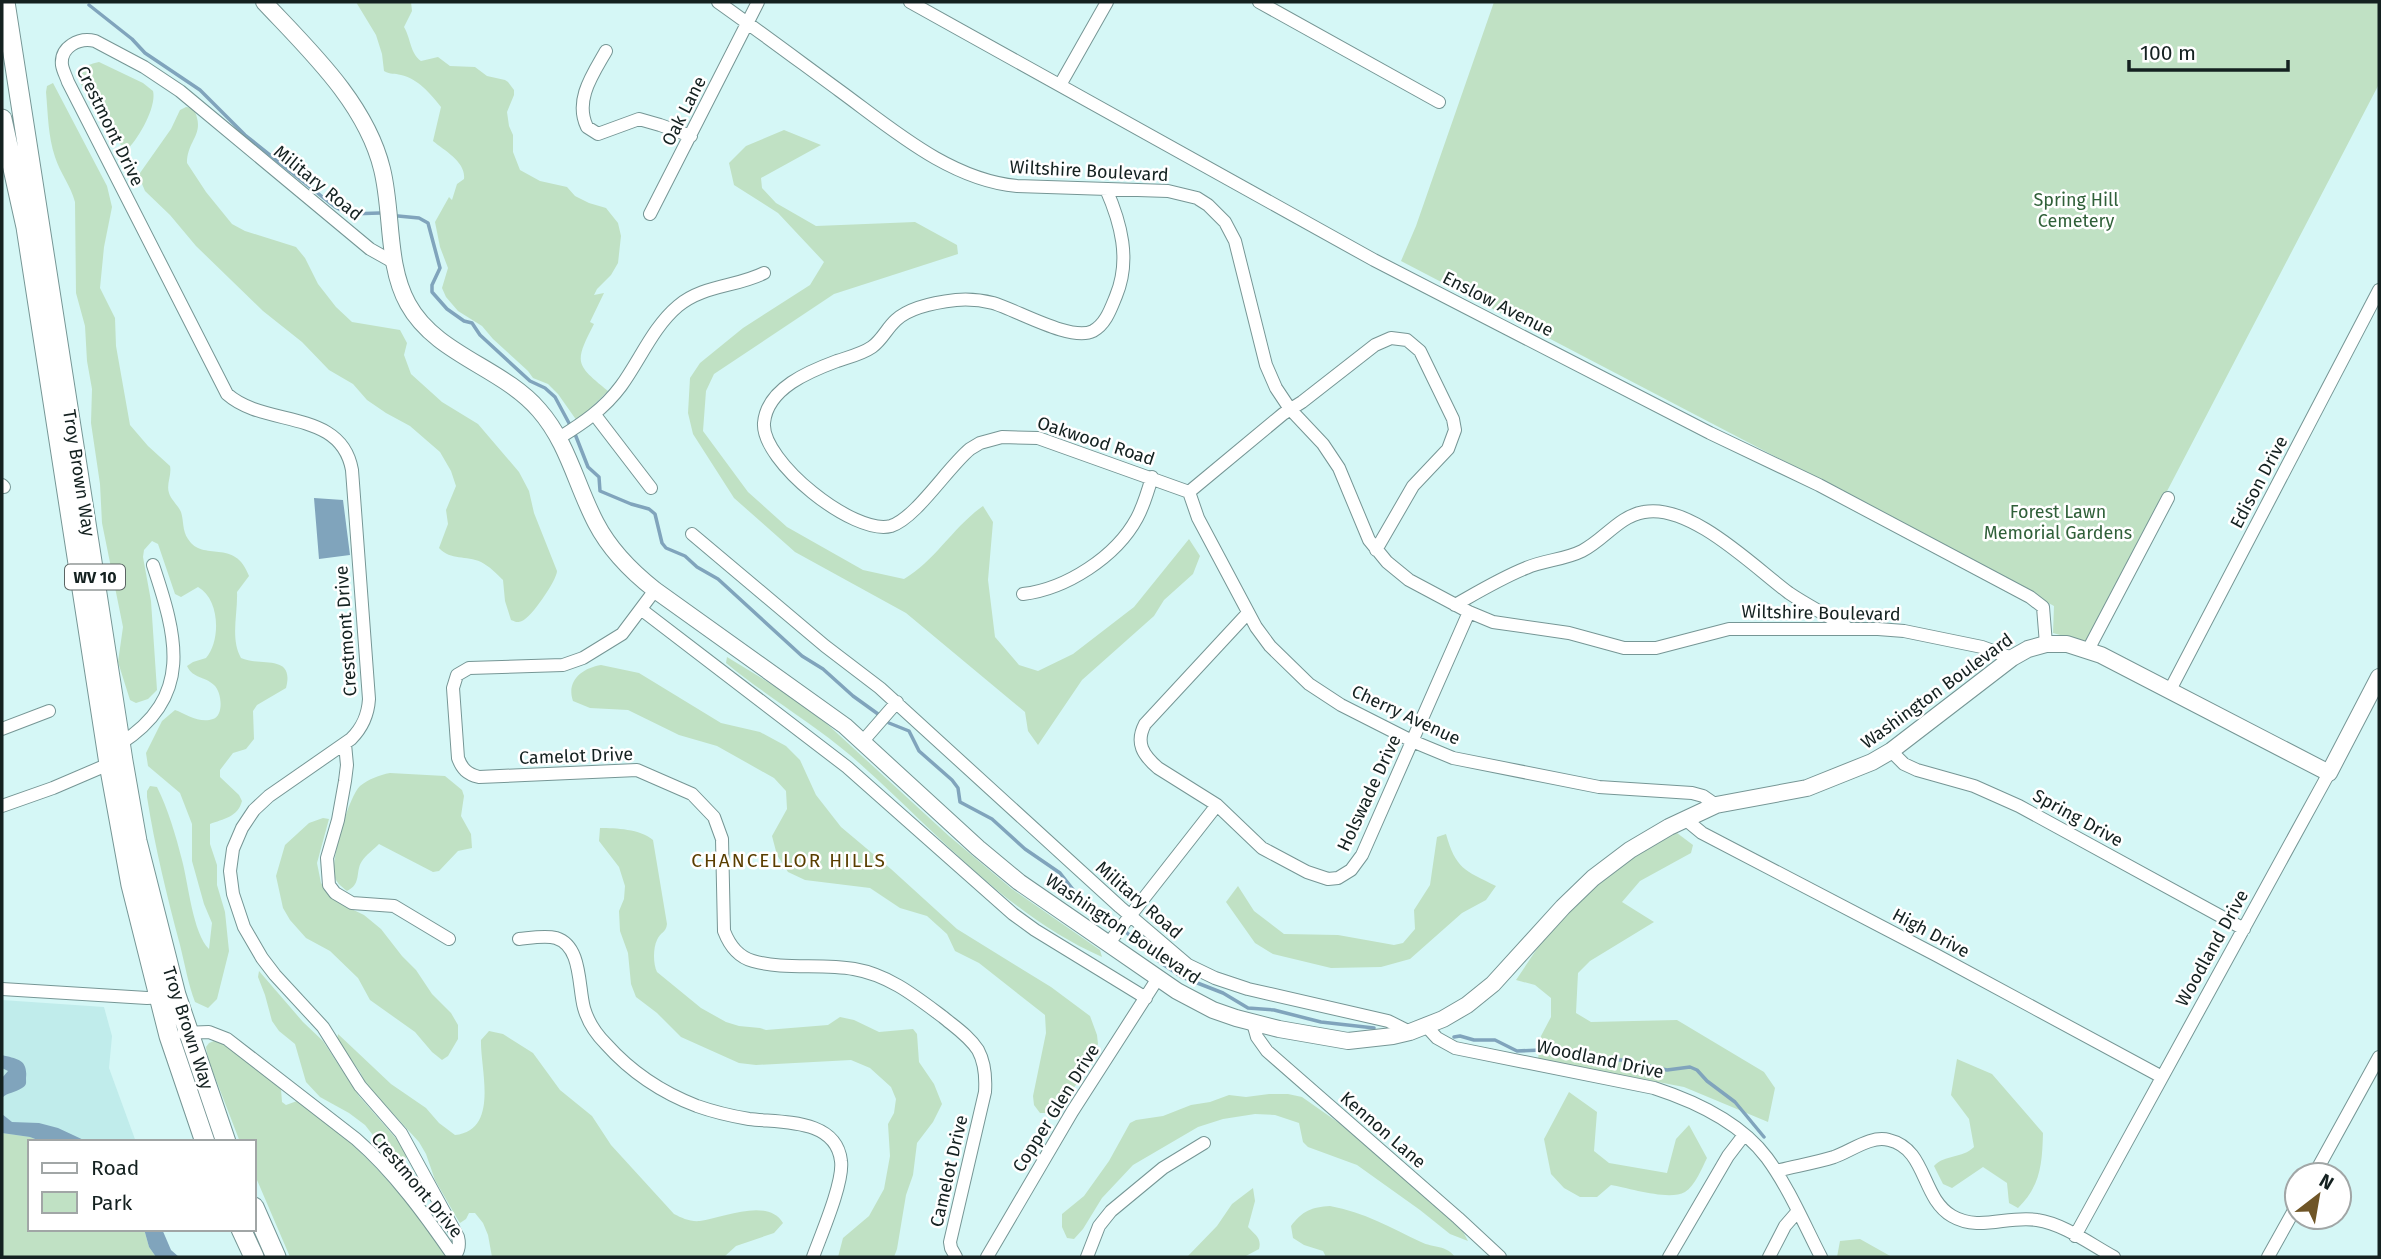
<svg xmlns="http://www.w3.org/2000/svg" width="2381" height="1259" viewBox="0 0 2381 1259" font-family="'Fira Sans',sans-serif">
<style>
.built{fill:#c0eceb}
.green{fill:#c0e1c4}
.water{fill:#80a4bc}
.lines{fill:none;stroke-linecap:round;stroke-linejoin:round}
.stream{stroke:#80a4bc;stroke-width:3.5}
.street-casing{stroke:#769695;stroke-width:14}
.secondary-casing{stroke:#769695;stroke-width:18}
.primary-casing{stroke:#769695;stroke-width:21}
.street{stroke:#fff;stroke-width:12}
.secondary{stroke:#fff;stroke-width:16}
.primary{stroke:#fff;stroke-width:19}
.labels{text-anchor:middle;stroke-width:5;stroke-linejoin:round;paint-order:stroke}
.shield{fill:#fff;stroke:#5a6463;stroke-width:2}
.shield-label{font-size:16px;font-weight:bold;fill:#142120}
.street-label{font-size:18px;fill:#142120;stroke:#fff}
.park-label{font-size:18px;fill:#306039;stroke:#fff}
.neighbourhood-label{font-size:19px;letter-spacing:2px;fill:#5a3e00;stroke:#fff}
</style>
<rect width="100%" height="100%" fill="#d5f7f6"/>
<path class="built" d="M2 1000 104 1007 112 1036 109 1068 136 1142H30V1229L2 1257Z"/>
<path class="green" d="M356 2H411L412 11 404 27C411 39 410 53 421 61L438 57 450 66 475 67 487 76 505 80 508 82 514 90V95L507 112 509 126 513 135V152L520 170 540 181 567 187 575 196 589 203 606 208 618 223 621 236 618 263 611 275 597 289 594 295 604 293 590 322 594 324C574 363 575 364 608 391L577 421 558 394 548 384 533 378 528 371 493 339 482 326 458 311 446 297 442 288 448 268 440 247 435 222 449 197 452 200 457 184 464 179C466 162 445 151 433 141L441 107C431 94 417 78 401 75 394 73 391 75 384 71L382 54 376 35Z
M1494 2H2379V84L2088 643 2053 633 2054 606 1830 485 1401 261 1416 226Z
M99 62 143 83 153 91C157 107 138 140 126 151L113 136 79 81C78 67 87 65 99 62Z
M53 83 107 186 112 207 104 247 100 288 115 318 116 346 130 425 148 446 170 466C172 475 166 484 169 493 171 500 178 505 181 512 184 521 182 530 188 539 203 563 235 537 249 576L237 592C238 613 230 639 241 658 261 667 295 653 286 688L257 705 253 711 254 739 246 749 233 753 220 770V777L239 795 242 801C238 817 223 819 210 824V844L217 865V885L225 912 229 951 217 999 208 1008 195 1002C188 983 185 965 180 945 167 896 155 848 147 797V791L150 786 157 787C168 809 176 836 182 860 188 882 193 934 209 949L212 923 204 904 192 861V824L180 793 148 766 146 753 162 721 175 710C186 714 200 724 213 719 224 716 222 692 214 685 205 676 193 679 187 666L193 662 206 658C221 641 220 599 198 587L181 597 175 594 158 544 152 541 144 550 143 557 151 601 157 690 148 699 136 703 130 700 118 662 123 627 102 523 100 484 91 423 92 389 87 361 85 326 76 293 75 202C71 186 60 173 55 157 48 136 48 114 46 92L47 86Z
M186 107 193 108C207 134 187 139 187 163L206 192 232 224 245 231 296 247 305 258 318 284 336 307 352 322 400 330 407 343 404 355 411 374 442 402 478 424 519 472 529 491 534 513 557 571C557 580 531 618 522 621 517 623 516 622 511 620L505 601 503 580C497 574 489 566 481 562 466 555 451 561 439 548L448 524 446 510 456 486 451 471 440 452 410 426 386 413 367 400 353 384 329 370 302 342 263 311 196 246 170 215 145 191 140 179V173L171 129 180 110Z
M784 130 821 145 761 178 762 188 776 203 816 226 915 222 957 245 958 254 834 294 714 374 706 391 703 431 748 492 787 527 863 570 904 579C935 561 953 527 983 506L993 522 988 580 995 637 1019 665 1038 671 1073 654 1134 607 1189 539 1200 556 1193 574 1164 600 1154 616 1082 680 1038 745 1028 731 1025 712 906 613 795 552 734 498 693 434 688 413 690 378 700 363 743 328 810 285 824 262 778 213 734 185 729 163 746 146Z
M727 657 781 690 826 723 949 836 1012 889 1100 950 1102 957C1002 913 931 825 850 755 811 722 766 696 726 663Z
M601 665 639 673 721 723 760 732 786 746 800 760 816 795 841 827 891 869 957 929 1051 987 1090 1016 1097 1035 1098 1044 1087 1069 1064 1102 1049 1113H1040L1034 1105 1033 1096 1046 1033 1045 1015 979 963 955 951 947 934 927 916 900 908 870 888 805 880 788 872 777 855 772 836 787 809 786 791 774 778 717 746 679 735 628 710 590 708 573 701C566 681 582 668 601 665Z
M390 773 445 776 462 790 464 796 461 816 471 834 472 848 458 851 439 871 433 872 379 844C374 849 366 855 362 861 355 871 362 884 347 891 341 886 335 882 334 874 332 857 348 798 360 786 369 779 379 775 390 773Z
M323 818 329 819 317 863 321 883 339 903 364 915 381 929 402 956 416 970 432 994 451 1013 458 1025V1039L448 1056 442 1060 432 1052 415 1032 370 1000 358 978 330 951 306 938 290 920 283 908 276 876 285 845 309 823Z
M600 828C616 828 640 829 653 840L667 924C666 933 660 932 657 940 653 948 653 964 657 972L701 1008 726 1022 739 1026 760 1028 766 1030 828 1025 840 1017 854 1020 879 1032 913 1029 917 1034 919 1062 934 1084 942 1104 933 1122 917 1143 913 1175 906 1195 897 1249 894 1257H838L843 1238 869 1216 884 1189 890 1156 888 1124 894 1113 896 1099 891 1087 870 1068 851 1060 756 1065 739 1063 681 1037 657 1013 636 997 631 984 628 953 620 931 619 911 624 899 625 886 619 867 599 841Z
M1677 833 1693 845 1691 853 1640 881 1622 902 1654 922 1590 961 1578 973 1576 1013 1591 1022 1677 1020 1764 1072 1775 1088 1768 1122 1684 1087 1538 1059 1541 1036 1551 1017V998L1535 985 1516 980 1551 928 1615 863Z
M1446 834C1456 869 1464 870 1496 886L1486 900 1462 913 1410 959 1381 967 1331 968 1273 954 1255 943 1226 902 1238 886 1254 911 1284 934 1338 935 1394 945 1403 943 1415 929 1414 910 1430 885 1437 837Z
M259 971 303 1022 323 1041 359 1096 401 1144 407 1156 404 1162 383 1148 365 1125 349 1113 320 1097 306 1082 295 1044 279 1031 272 1021 265 995 258 977Z
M489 1031 503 1034 533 1053 560 1090 592 1116 611 1145 674 1214C682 1218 690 1222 700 1221 722 1218 768 1197 783 1223L774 1233 736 1246 724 1257H492L488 1235 483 1223 475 1213H469L466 1219 460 1223 458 1220 435 1180 426 1154 419 1142 366 1084 360 1072 337 1040 338 1034 391 1084 426 1108 439 1123 455 1135C500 1130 480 1069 481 1040Z
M214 1041C235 1047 267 1073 281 1089L282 1102 286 1105 297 1101C358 1142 406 1196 447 1257H290L254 1173V1142H240L208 1059 206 1047 209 1043Z
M1957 1059 1992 1074 2043 1133C2042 1164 2041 1185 2018 1208L2009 1203 2007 1183 1983 1167 1952 1188 1943 1184 1934 1166C1945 1154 1962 1159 1974 1147L1969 1119 1951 1095Z
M1569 1092 1597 1112 1594 1151 1609 1163 1667 1173 1676 1139 1689 1125 1707 1158C1702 1168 1695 1186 1685 1192 1669 1201 1629 1188 1611 1185L1597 1197H1580L1564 1188 1551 1174 1544 1139Z
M1269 1094H1288L1302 1097 1339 1123 1461 1228 1468 1241 1450 1234 1420 1210 1357 1165 1308 1147 1303 1142 1299 1123 1275 1115 1255 1114 1223 1119 1198 1127 1133 1165 1102 1198 1083 1229 1074 1239 1067 1238 1062 1227V1214L1084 1196 1109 1161 1130 1123 1136 1120 1163 1116 1191 1105 1210 1102 1229 1095 1246 1097Z
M2 1133 30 1137 43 1142H30V1229H144L149 1247 156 1257H2Z
M1253 1188 1255 1201 1248 1227C1255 1235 1262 1238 1259 1249L1244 1257H1187L1217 1226 1232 1204Z
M1330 1206C1364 1212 1391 1228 1421 1242 1433 1248 1447 1245 1455 1257H1326L1323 1251 1304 1245 1293 1238 1291 1226C1302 1211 1312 1207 1330 1206Z
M1860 1239 1892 1257H1837L1840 1241Z"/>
<path class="water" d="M314 498 343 500 350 555 319 559Z
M2 1055C17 1059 28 1059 26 1078 26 1083 27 1085 22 1088 15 1093 8 1092 2 1098V1078L8 1071 2 1068Z
M2 1114 12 1122 39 1123 58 1128 88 1142H43L30 1137 2 1133Z
M144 1229H162L171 1250 179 1257H156L149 1247Z"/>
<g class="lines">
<path class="stream" d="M89 5 132 39 145 53 200 90 245 135 335 207 349 214 380 213
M398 216 419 218 428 223 440 268 432 285V292L447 309 464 321 472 323 480 335 530 381 545 388 555 397 570 425
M575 434 588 467 599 477 600 491 631 504 649 509 655 514 662 543 666 548 685 556 697 567 718 579 802 656 823 669 853 696 878 714
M889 723 909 731 919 751 952 780 958 788 960 802 992 819 1025 849 1060 873 1075 892 1115 925
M1126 932 1161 963 1182 977 1223 993 1248 1008 1274 1010 1321 1022 1374 1028
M1454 1037 1460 1036 1474 1040H1495L1517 1051 1541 1050 1585 1060H1622L1667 1070 1690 1067 1697 1070 1707 1081 1735 1102 1764 1137"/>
<defs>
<path id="street" d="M718 2C759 31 799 61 840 91 892 129 950 180 1017 186L1168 191 1197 198 1208 205 1225 222 1235 241 1266 365 1276 388 1290 409 1323 444 1339 468 1369 540 1387 562 1409 580 1469 612 1493 622 1569 633 1624 648H1656L1729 629H1878L1904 631 1982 647 2012 658
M910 2 1374 260 1710 433 1819 485 2030 597 2043 607 2046 644
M1259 2 1439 102
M606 51C593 74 574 100 587 127L598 134 639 119 660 125 691 136
M1060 85 1107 2
M1106 189C1121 223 1131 260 1116 296 1111 308 1106 324 1093 331 1071 342 1017 310 993 303 981 300 968 299 956 300 938 302 910 307 896 320 887 328 882 340 872 347 862 354 849 357 837 361 810 371 767 388 764 423 761 461 854 536 891 526 916 518 948 467 970 449L980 443 1002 437 1038 438 1189 492 1283 414 1302 402 1375 345 1391 338 1407 340 1420 351 1453 419 1455 430 1448 449 1413 486 1376 550
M650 214 758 2
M595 415 651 488
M559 438C583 423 604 409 621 386 640 360 653 327 678 306 703 285 736 287 764 273
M2 485 4 487
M1189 492 1198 518 1256 627 1270 646 1309 684 1341 705 1412 741 1453 758 1599 787 1692 793 1703 796 1716 805
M692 534 825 646 880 688 1120 907 1188 965 1215 978 1248 989 1388 1021 1410 1032
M655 590 622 634 583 658 563 665 469 668 457 675 453 688 458 758C462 769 467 774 479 777L637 770 692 794 714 817 722 839 724 931C729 944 738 957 753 961 784 970 822 963 854 969 889 975 915 996 943 1017 955 1027 969 1036 978 1050 985 1063 986 1077 985 1092L950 1242 951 1248 956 1257
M1023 594C1066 589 1116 557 1137 518 1144 505 1148 491 1152 477
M1455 605C1478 592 1501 578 1526 568 1544 560 1564 560 1582 551 1604 540 1619 516 1644 512 1691 503 1755 568 1789 593 1808 606 1829 616 1849 629
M642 610 847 767 1013 914 1035 930 1146 998
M1247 614 1145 724C1135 743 1143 755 1158 768L1217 805 1262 848 1307 872 1328 879 1338 878 1351 870 1362 855 1469 612
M2088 650 2168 498
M2170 690 2379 290
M2 729 49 711
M863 741 897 702
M120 744C194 697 177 637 153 565
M345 744 347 765 345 781 338 820 327 858 329 885 335 893 352 903 394 906 449 939
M1891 751 1904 764 1917 770 1974 786 2019 806 2244 929
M2 806 53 788 109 764
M1685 819 1702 833 1936 955 2162 1077
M519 939C530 938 545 935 556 938 582 946 578 986 584 1008 588 1022 596 1034 606 1044 631 1072 663 1093 697 1106 714 1112 731 1116 749 1119 781 1123 836 1118 841 1161 844 1182 821 1235 813 1257
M1108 944 1217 805
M2 989 147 998 165 997
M1253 1023 1257 1037 1267 1051 1458 1218 1500 1257
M1426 1026 1437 1038 1455 1048 1654 1088C1694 1101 1741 1123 1767 1158 1789 1188 1804 1224 1821 1257
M183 1033 209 1032 227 1039 356 1139C394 1172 426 1216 454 1257 459 1251 460 1245 458 1237L401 1133 360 1086 323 1027 275 975 262 958 244 927 233 894 230 871 233 849 242 828 254 810 269 796 351 739C363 727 368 715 369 699L352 470C341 408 265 428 227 394L68 82C66 76 63 71 62 65 60 47 79 37 95 41L144 67 180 91 370 249 395 263
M1776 1171C1795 1166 1815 1163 1834 1157 1851 1151 1871 1135 1889 1140 1927 1149 1921 1198 1952 1216 1979 1232 2008 1215 2037 1220 2064 1224 2090 1244 2114 1257
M2314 1175 2379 1057
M2075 1236 2329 773
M987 1257 1072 1112 1158 978
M1087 1257 1099 1226 1111 1211 1163 1168 1204 1143
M1669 1257 1728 1156 1744 1135
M1769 1257 1785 1226 1798 1211
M2268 1257 2297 1205"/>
<path id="secondary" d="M264 2C309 50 366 103 382 169 393 213 386 264 408 304 436 355 502 367 539 410 568 443 576 485 596 523 610 550 632 572 655 590L845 726 978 848 1019 882 1177 991 1213 1010 1236 1018 1279 1029 1348 1041 1393 1036 1410 1032 1443 1019 1467 1005 1493 984 1563 907 1593 878 1630 850 1669 827 1716 805 1807 788 1872 762 1891 751 2012 658 2028 649 2046 644H2067L2101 655 2329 773 2379 677"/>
<path id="primary" d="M5 2 123 761 137 841 176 995 226 1142
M2 119 26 227 109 764 131 885 169 1036 205 1142
M254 1207 276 1257
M241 1229 254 1257"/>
</defs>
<use href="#street" class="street-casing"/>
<use href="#secondary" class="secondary-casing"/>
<use href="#primary" class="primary-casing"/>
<use href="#street" class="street"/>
<use href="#secondary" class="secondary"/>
<use href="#primary" class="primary"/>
</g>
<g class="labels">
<rect class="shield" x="65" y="564.5" width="60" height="25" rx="5"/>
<g class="shield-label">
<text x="95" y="583">WV 10</text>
</g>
<g class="street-label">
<text transform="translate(684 111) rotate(-63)" y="6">Oak Lane</text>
<text transform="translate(110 126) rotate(64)" y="6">Crestmont Drive</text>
<text transform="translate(1089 171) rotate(3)" y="6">Wiltshire Boulevard</text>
<text transform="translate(318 183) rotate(39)" y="6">Military Road</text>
<text transform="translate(1498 304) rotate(27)" y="6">Enslow Avenue</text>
<text transform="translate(1096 441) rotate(18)" y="6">Oakwood Road</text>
<text transform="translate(79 473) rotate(81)" y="6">Troy Brown Way</text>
<text transform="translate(2259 482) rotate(-62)" y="6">Edison Drive</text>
<text transform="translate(1821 613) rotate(1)" y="6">Wiltshire Boulevard</text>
<text transform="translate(346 631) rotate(-94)" y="6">Crestmont Drive</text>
<text transform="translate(1937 691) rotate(-36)" y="6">Washington Boulevard</text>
<text transform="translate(1406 715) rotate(25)" y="6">Cherry Avenue</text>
<text transform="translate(576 756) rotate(-2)" y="6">Camelot Drive</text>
<text transform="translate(1369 793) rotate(-65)" y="6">Holswade Drive</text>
<text transform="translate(2078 818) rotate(29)" y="6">Spring Drive</text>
<text transform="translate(1139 900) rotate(41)" y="6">Military Road</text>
<text transform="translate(1123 929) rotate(34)" y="6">Washington Boulevard</text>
<text transform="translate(1931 933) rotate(28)" y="6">High Drive</text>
<text transform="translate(2212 948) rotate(-61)" y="6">Woodland Drive</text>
<text transform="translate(188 1028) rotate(72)" y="6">Troy Brown Way</text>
<text transform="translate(1600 1059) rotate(12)" y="6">Woodland Drive</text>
<text transform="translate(1056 1108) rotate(-58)" y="6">Copper Glen Drive</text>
<text transform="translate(1383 1130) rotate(41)" y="6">Kennon Lane</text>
<text transform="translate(949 1171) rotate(-77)" y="6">Camelot Drive</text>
<text transform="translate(417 1185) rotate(50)" y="6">Crestmont Drive</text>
</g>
<g class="park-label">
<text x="2076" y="206">Spring Hill<tspan x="2076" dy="21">Cemetery</tspan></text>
<text x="2058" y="518">Forest Lawn<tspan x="2058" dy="21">Memorial Gardens</tspan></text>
</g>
<g class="neighbourhood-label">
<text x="789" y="867">CHANCELLOR HILLS</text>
</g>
</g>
<rect width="2381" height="1259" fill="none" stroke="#142120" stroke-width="7"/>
<rect x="28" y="1140" width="228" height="91" fill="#ffffff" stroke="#a1a6a6" stroke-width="2"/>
<rect x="42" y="1163" width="35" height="10" fill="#ffffff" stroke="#a1a6a6" stroke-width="2"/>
<text x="91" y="1175" font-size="21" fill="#142120">Road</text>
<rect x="42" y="1192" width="35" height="21" fill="#c0e1c4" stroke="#a1a6a6" stroke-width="2"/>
<text x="91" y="1210" font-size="21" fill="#142120">Park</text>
<g transform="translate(2318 1196) rotate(31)"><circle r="33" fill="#ffffff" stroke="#a1a6a6" stroke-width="2"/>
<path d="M0-5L12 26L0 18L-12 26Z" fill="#6f5527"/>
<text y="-10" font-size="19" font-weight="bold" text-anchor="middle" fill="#142120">N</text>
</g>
<path d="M2129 60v10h159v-10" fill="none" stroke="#142120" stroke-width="3.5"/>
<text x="2140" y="60" font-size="21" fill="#142120" stroke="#ffffff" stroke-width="5" paint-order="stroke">100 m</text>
</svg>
